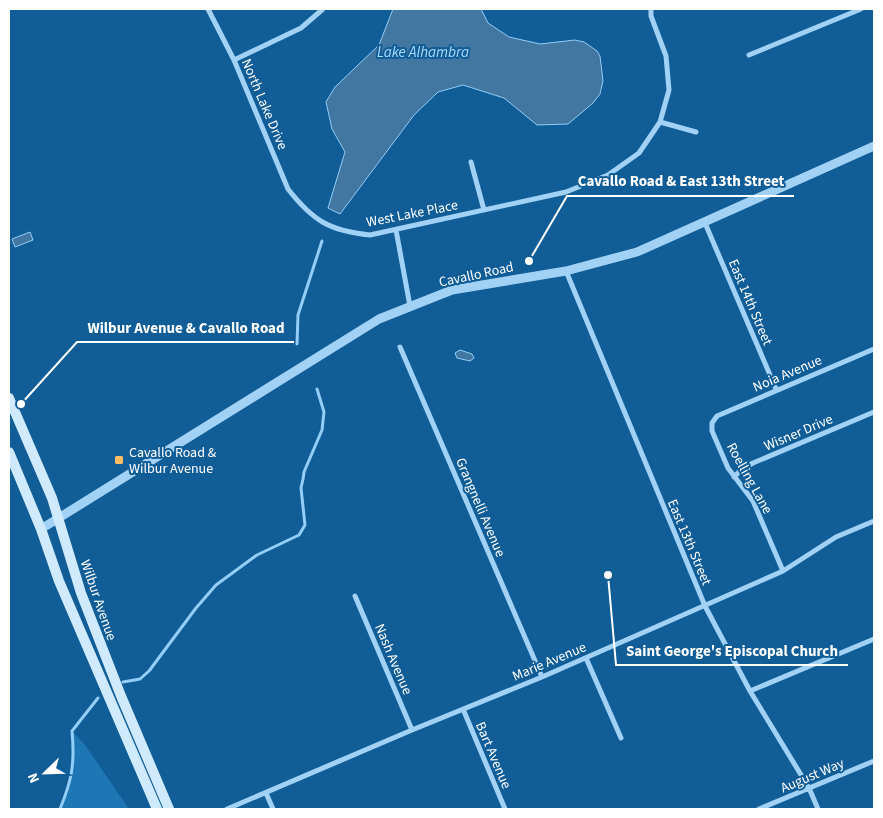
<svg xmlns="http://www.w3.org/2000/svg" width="883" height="818" viewBox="0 0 883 818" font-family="'Source Sans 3',sans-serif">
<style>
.green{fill:#1f76b5}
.water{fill:#4177a1;stroke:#92cef7}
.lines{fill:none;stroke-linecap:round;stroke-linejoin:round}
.stream{stroke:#92cef7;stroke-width:3}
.minor{stroke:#a1d1f4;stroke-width:5}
.tertiary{stroke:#a1d1f4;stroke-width:9}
.secondary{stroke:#d0eafd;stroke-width:10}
.poi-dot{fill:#ffbe63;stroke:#105d97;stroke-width:2}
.labels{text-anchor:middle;stroke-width:4;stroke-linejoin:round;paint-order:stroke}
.street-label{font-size:14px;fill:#fff;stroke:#105d97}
.poi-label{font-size:14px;fill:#fff;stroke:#105d97;text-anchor:start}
.water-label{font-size:15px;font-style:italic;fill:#addbfb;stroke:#105d97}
.leader{fill:none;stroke:#fff;stroke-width:2}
.callout-dot{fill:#fff;stroke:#105d97;stroke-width:2}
.callout-label{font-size:15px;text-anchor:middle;font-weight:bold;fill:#fff;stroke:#105d97;stroke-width:4;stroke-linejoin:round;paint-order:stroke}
</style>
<rect width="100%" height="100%" fill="#105d97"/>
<path class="green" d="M72 731 85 745 129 809H60C72 780 75 763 72 731Z"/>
<path class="water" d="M393 9H481L488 23 509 37 540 44 575 40 584 42 597 51 600 56 603 81 600 94 593 103 568 124 537 125 504 98 463 85 438 92 414 115 340 214 328 208 345 152 332 129 326 102 335 87 379 45Z
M30 232 33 240 15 247 12 239Z
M460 350 472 354 474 358 470 361 457 358 455 353Z"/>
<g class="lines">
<path class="stream" d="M297 344 298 315 322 241
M123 682 140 679 149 671 196 608 216 585 257 555 299 535 305 525 301 488 303 479 304 472 322 430 324 412 317 389
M60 809C72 780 75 763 72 731L98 698"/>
<path class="minor" d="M208 9 234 60 288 189C313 221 330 231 370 235L566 192 608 175 639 153 660 122 669 90 666 56 651 16V9
M749 55 861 9
M234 60 301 28 323 9
M660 122 696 132
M471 162 484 210
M705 223 776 389
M396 230 410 306
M566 271 705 606 750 691 809 788 818 809
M400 347 542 677
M734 477 741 470 753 463 874 412
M783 571 753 501 728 468 712 431V423L717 416 874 349
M355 596 412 730
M586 658 621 738
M750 691 874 639
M463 709 505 809
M266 793 273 809
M227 809 412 730 542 677 783 571 836 537 874 521
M759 809 874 761"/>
<path class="tertiary" d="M41 529 379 319 452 290 566 271 637 252 874 146"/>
<path class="secondary" d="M9 398 52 498 81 593 121 696 169 809
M9 452 41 529 59 581 157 809"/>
</g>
<rect class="poi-dot" x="114" y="455" width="10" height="10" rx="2.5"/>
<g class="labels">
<g class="street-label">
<text transform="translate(265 104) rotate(67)" y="5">North Lake Drive</text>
<text transform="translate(412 213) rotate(-11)" y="5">West Lake Place</text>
<text transform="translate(476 274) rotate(-12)" y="5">Cavallo Road</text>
<text transform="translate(751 302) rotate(67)" y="5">East 14th Street</text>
<text transform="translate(787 373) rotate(-23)" y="5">Noia Avenue</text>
<text transform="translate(798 432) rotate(-23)" y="5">Wisner Drive</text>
<text transform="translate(750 478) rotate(61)" y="5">Roelling Lane</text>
<text transform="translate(481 507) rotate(67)" y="5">Grangnelli Avenue</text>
<text transform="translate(690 542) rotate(67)" y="5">East 13th Street</text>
<text transform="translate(99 600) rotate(71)" y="5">Wilbur Avenue</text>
<text transform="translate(394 659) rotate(67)" y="5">Nash Avenue</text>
<text transform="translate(549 661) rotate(-23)" y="5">Marie Avenue</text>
<text transform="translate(494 755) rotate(67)" y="5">Bart Avenue</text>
<text transform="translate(812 775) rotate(-23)" y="5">August Way</text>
</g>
<g class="poi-label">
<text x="129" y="457">Cavallo Road &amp;<tspan x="129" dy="16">Wilbur Avenue</tspan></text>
</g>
<g class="water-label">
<text x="423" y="57">Lake Alhambra</text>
</g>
</g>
<path class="leader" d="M529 261L567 196H794M21 404L77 342H294M608 575L616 665H848"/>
<g class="callout-dot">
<circle cx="529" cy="261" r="5"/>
<circle cx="21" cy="404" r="5"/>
<circle cx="608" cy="575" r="5"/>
</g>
<g class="callout-label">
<text x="681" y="186">Cavallo Road &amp; East 13th Street</text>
<text x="186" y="333">Wilbur Avenue &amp; Cavallo Road</text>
<text x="732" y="656">Saint George's Episcopal Church</text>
</g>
<rect width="883" height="818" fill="none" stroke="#ffffff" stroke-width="20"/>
<g transform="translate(45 773) rotate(247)" stroke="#105d97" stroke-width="4" paint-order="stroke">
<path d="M0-4L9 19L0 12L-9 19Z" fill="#ffffff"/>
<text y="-8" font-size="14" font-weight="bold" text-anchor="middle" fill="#ffffff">N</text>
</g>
</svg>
